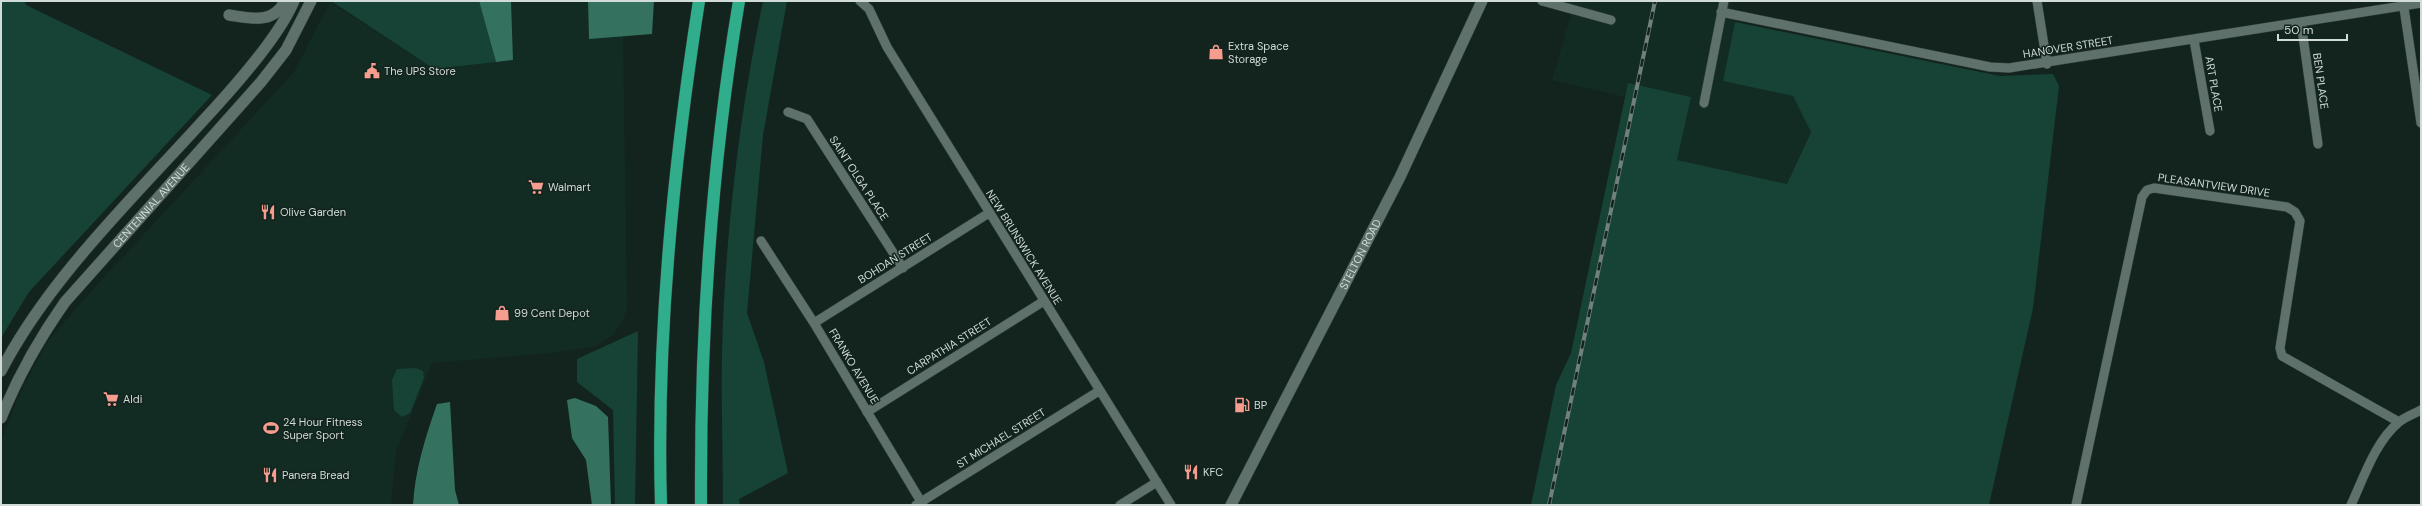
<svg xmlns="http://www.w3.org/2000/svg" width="2422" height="506" viewBox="0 0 2422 506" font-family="'DM Sans',sans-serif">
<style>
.built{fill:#122c23}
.green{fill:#164336}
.water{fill:#34725f}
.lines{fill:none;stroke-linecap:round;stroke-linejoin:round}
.minor-casing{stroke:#333e3a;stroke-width:10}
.secondary-casing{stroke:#333e3a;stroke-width:12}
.motorway-casing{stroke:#333e3a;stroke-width:13}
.minor{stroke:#5e716a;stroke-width:9}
.secondary{stroke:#5e716a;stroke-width:11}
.motorway{stroke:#30ae8c;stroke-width:12}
.rail-casing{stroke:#72807b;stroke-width:4}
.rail{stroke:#13241e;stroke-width:2.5;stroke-dasharray:8;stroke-linecap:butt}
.labels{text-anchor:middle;stroke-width:3;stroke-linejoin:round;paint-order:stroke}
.poi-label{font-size:11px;fill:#d1dbd7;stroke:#13241e;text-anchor:start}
.street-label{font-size:11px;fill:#d1dbd7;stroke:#13241e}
</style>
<rect width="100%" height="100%" fill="#13241e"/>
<path class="built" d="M511 1H588L589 38 623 36 627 309 623 320 614 334 597 346 552 353 432 363 396 452 391 505H1V441L19 396 47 342 95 287 294 72 330 2 434 69 513 60Z
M1557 1H1731L1730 8 1735 22 1723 81 1793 96 1811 131 1787 184 1677 160 1690 97 1628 84 1625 97 1552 80 1573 7Z"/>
<path class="green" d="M1 1H24L26 5 212 95 29 292 1 338Z
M331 1H479L496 62 434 69Z
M763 1H787L763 135 747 313 764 362 788 473 739 499 740 505H723C723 454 721 404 722 353 725 236 739 116 763 1Z
M1735 22 2000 76 2053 74 2059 86 2033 308 1989 505H1531L1556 385 1571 353 1628 83 1691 97 1677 160 1787 184 1811 132 1793 96 1723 81Z
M638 331 635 505H615L613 410 577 382V359Z
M416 368 423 371 424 378 410 413 402 417 394 410 392 380 397 369Z"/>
<path class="water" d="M479 1H511L513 60 496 62Z
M588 1H654L652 34 589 39Z
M575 398 596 406 608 417 611 505H592L586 460 572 438 567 400Z
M450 402 455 490 459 505H413C415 470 425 438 437 404Z"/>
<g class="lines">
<defs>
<path id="minor" d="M860 1 869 9 887 47 1171 505
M1542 1 1611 20
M2037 1 2047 64
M2403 1 2421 123
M1721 12 1990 67 2009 68 2421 3
M2301 22 2318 144
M2194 40 2210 131
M1704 103 1724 1
M788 112 807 119 903 268
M761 241 814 323 923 505
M814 323 989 213
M867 412 1044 301
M916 505 1099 391
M1120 505 1157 482
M2076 505 2142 197 2147 190 2154 188 2287 207 2295 212 2300 221 2280 348 2282 356 2399 422
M2351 505C2364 477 2375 442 2399 422 2405 417 2414 414 2421 410"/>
<g id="secondary">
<path d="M229 15C250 18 273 25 285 1"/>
<path d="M1 371C48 280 131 200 200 124 229 93 278 39 294 1"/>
<path id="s1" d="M1 418C18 376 39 339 65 302L261 82 286 50 311 1"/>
<path id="s2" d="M1231 505 1400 177 1482 1"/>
</g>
<path id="motorway" d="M661 505C656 337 673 167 699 1
M701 505C700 336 711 167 739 1"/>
</defs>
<use href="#minor" class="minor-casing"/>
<use href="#secondary" class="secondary-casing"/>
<use href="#motorway" class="motorway-casing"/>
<use href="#minor" class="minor"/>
<use href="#secondary" class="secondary"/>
<use href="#motorway" class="motorway"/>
<defs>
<path id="rail" d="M1549 505 1655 1"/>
</defs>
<use href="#rail" class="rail-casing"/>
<use href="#rail" class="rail"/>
</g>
<defs>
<symbol id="shop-bare" viewBox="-9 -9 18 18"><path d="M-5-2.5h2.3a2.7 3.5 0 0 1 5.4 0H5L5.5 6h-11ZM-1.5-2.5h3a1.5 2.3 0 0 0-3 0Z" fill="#f59d8e" stroke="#13241e" stroke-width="2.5" paint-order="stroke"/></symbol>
<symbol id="civic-bare" viewBox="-9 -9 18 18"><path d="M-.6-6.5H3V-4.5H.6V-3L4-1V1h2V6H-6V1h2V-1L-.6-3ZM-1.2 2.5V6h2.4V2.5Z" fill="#f59d8e" stroke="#13241e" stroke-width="2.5" paint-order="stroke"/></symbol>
<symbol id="supermarket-bare" viewBox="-9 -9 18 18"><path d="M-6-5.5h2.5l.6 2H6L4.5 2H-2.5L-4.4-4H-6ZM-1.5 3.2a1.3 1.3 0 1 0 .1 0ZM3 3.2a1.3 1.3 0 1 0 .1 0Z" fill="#f59d8e" stroke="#13241e" stroke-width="2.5" paint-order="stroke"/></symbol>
<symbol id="restaurant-bare" viewBox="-9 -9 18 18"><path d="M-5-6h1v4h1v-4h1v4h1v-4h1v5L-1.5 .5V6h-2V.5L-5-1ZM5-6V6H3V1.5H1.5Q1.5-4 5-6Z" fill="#f59d8e" stroke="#13241e" stroke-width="2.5" paint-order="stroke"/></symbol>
<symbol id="fuel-bare" viewBox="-9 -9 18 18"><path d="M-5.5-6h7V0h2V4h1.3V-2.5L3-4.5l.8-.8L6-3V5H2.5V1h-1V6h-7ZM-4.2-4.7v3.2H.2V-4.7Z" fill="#f59d8e" stroke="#13241e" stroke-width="2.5" paint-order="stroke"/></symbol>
<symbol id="stadium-bare" viewBox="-9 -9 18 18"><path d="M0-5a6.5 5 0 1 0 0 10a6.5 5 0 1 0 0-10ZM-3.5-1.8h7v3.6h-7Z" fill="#f59d8e" stroke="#13241e" stroke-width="2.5" paint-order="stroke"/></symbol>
</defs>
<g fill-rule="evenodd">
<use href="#shop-bare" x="1205" y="41" width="22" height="22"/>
<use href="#civic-bare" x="361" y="60" width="22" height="22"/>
<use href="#supermarket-bare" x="525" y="176" width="22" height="22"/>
<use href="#restaurant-bare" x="257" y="201" width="22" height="22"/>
<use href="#shop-bare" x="491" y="302" width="22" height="22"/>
<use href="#supermarket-bare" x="100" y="388" width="22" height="22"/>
<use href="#fuel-bare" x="1231" y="394" width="22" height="22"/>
<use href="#stadium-bare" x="260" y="417" width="22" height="22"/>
<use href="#restaurant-bare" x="1180" y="461" width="22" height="22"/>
<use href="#restaurant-bare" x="259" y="464" width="22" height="22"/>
</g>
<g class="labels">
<g class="poi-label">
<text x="1228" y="50">Extra Space<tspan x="1228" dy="13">Storage</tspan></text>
<text x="384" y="75">The UPS Store</text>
<text x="548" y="191">Walmart</text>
<text x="280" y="216">Olive Garden</text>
<text x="514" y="317">99 Cent Depot</text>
<text x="123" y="403">Aldi</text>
<text x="1254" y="409">BP</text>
<text x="283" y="426">24 Hour Fitness<tspan x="283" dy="13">Super Sport</tspan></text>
<text x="1203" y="476">KFC</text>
<text x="282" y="479">Panera Bread</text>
</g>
<g class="street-label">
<text transform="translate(2068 47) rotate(-9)" y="4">HANOVER STREET</text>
<text transform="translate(2321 81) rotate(82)" y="4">BEN PLACE</text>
<text transform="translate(2214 84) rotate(80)" y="4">ART PLACE</text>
<text transform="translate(859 178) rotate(57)" y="4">SAINT OLGA PLACE</text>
<text transform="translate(2214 185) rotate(8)" y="4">PLEASANTVIEW DRIVE</text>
<text dy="4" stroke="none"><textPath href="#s1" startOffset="262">CENTENNIAL AVENUE</textPath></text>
<text transform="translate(1024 247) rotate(58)" y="4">NEW BRUNSWICK AVENUE</text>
<text dy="4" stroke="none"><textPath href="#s2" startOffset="282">STELTON ROAD</textPath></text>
<text transform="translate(895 258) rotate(-32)" y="4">BOHDAN STREET</text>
<text transform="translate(949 346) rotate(-32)" y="4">CARPATHIA STREET</text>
<text transform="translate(854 366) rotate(59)" y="4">FRANKO AVENUE</text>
<text transform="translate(1001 438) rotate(-32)" y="4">ST MICHAEL STREET</text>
</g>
</g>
<rect width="2422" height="506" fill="none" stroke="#d1dbd7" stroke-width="4"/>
<path d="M2278 34v6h69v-6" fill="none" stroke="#d1dbd7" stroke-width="2"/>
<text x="2284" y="34" font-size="12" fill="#d1dbd7" stroke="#13241e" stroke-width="3" paint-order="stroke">50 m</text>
</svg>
